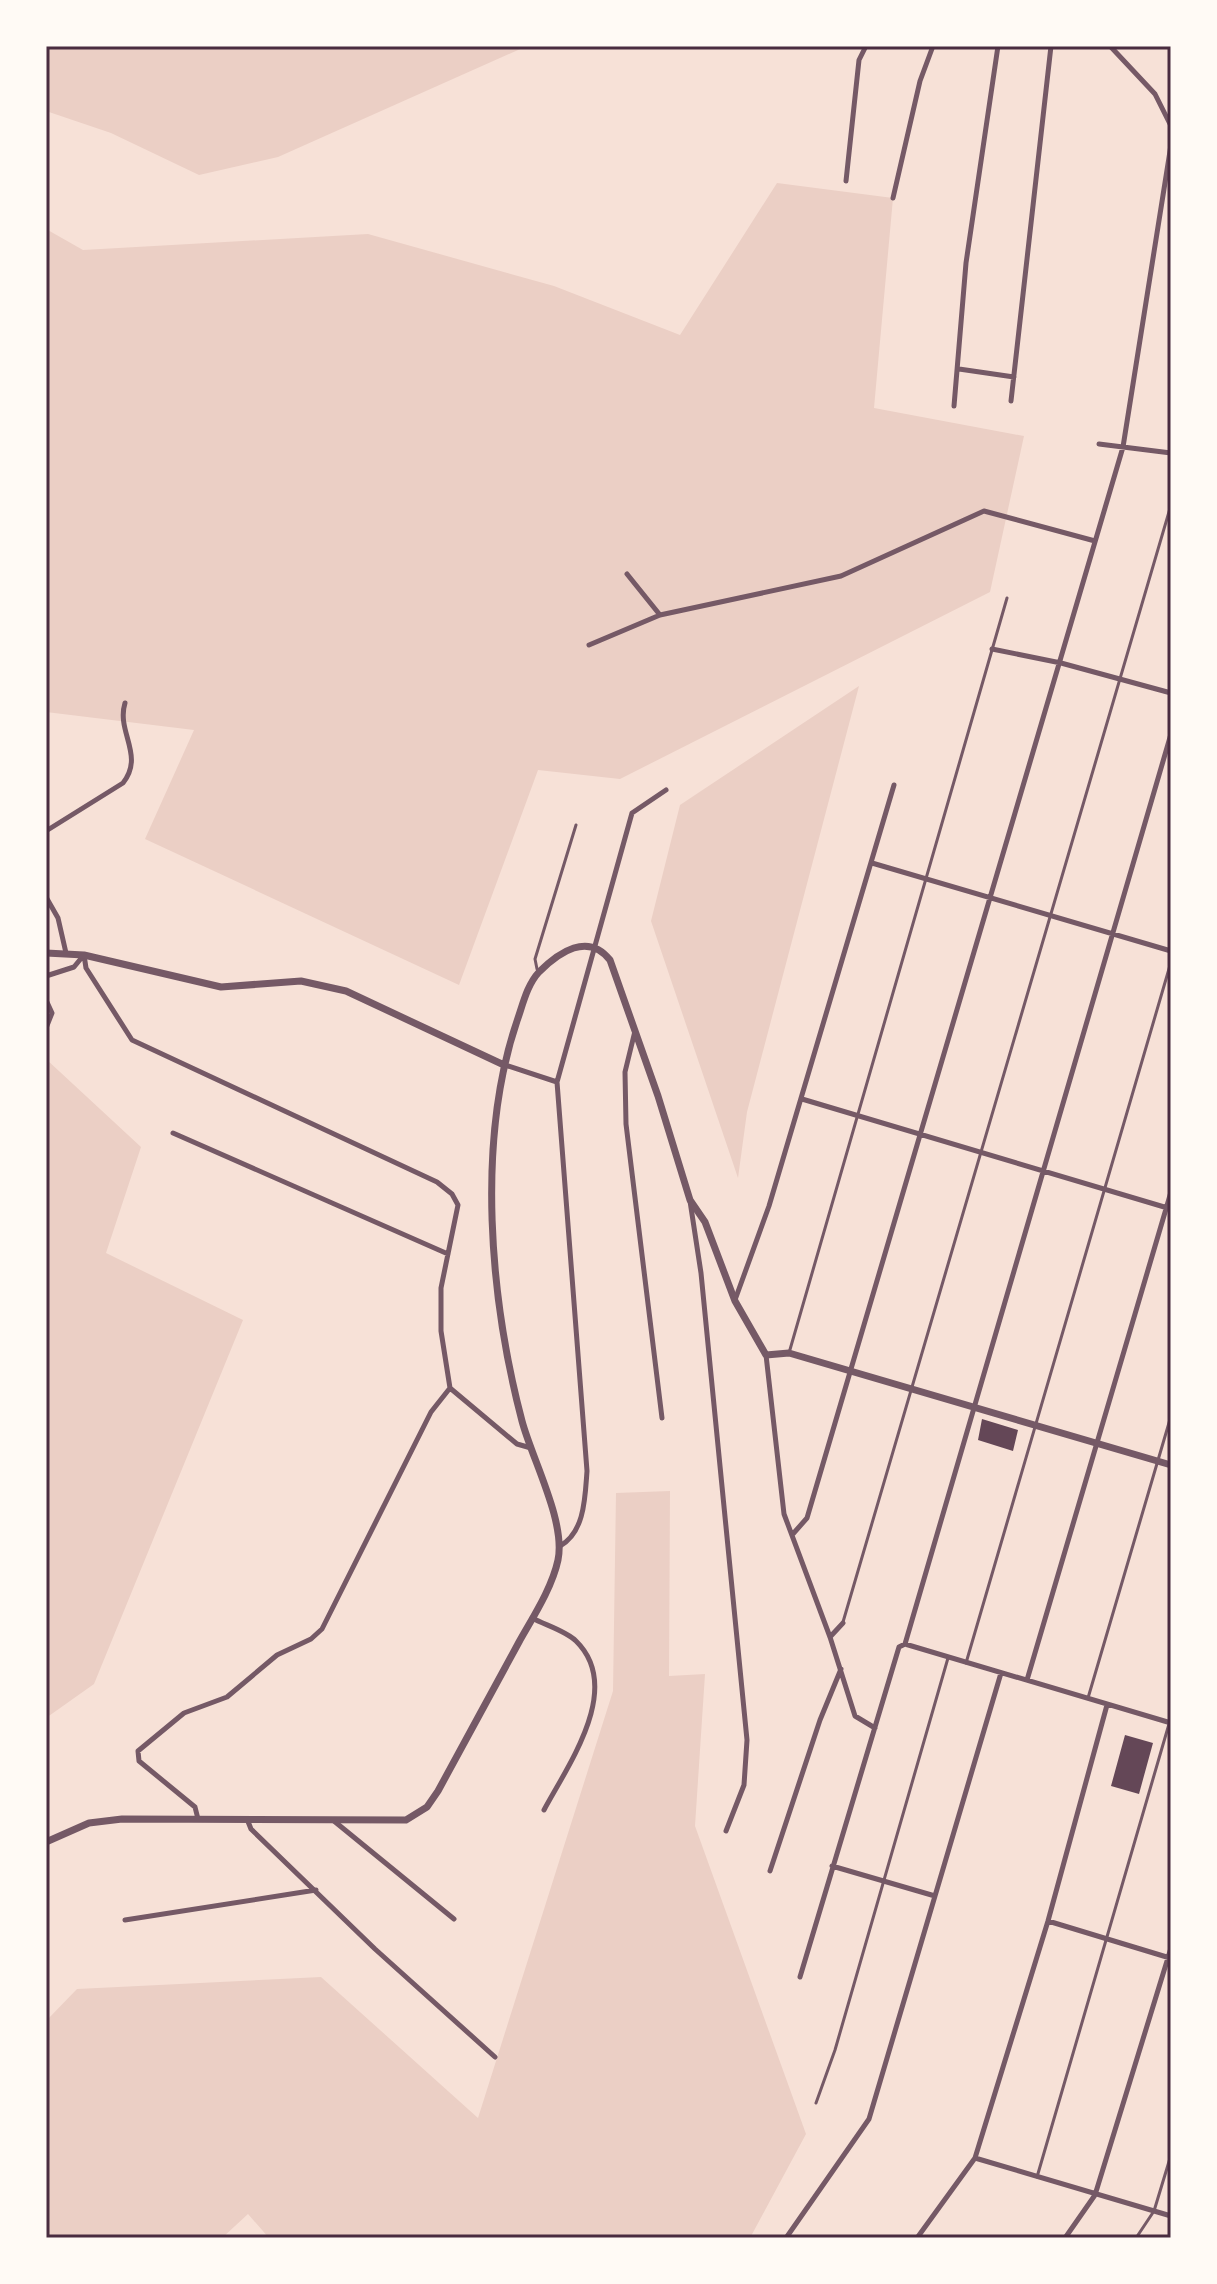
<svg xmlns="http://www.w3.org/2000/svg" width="1217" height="2284" viewBox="0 0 1217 2284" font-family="Ubuntu,sans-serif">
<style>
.green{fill:#ebcfc5}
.building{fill:#644757}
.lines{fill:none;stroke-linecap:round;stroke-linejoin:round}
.service{stroke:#755966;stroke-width:3}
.minor{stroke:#755966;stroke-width:5}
.tertiary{stroke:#755966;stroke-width:7}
.neatline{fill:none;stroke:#4a2c40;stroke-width:3}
</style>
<rect width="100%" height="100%" fill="#f7e1d7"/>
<path class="green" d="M46 46H527L278 157 199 175 111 133 46 111Z
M777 183 893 198 874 408 1024 436 990 592 620 779 538 770 459 985 145 839 194 730 46 712V229L83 250 368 234 554 286 680 335Z
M859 686 747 1112 738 1178 651 921 680 805Z
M46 1059 141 1147 106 1253 243 1320 94 1684 46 1718Z
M670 1491 669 1676 705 1674 695 1826 806 2134 750 2238H269L248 2214 222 2238H46V2021L77 1989 321 1977 478 2118 613 1691 616 1493Z"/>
<path class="building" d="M982 1419 1018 1430 1013 1451 978 1440Z
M1125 1735 1153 1743 1139 1794 1111 1786Z"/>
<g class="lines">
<path class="service" d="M537 969 535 959 576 825
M789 1353 1007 598
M843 1622 1171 505
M966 1663 1171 962
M1088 1698 1171 1416
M816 2103 835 2050 948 1658
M1037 2177 1169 1724
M1136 2238 1154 2211 1171 2155"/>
<path class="minor" d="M1110 46 1155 94 1171 126
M846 181 859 60 866 46
M893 198 920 81 933 46
M959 369 1014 377
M1011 401 1051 46
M954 406 966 263 998 46
M1099 444 1171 453
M627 574 660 615
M589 645 660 615 841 576 984 511 1095 541
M992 649 1061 663 1171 693
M46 831 123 783C145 755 116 732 125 703
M872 863 1171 951
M46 897 58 918 66 953
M84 955 86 968 132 1040 437 1182 452 1194 458 1205 441 1288V1331L450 1388 517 1444 531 1448
M46 976 74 967 83 956
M46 1000 52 1013 46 1028
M635 1031 625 1072 626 1124 662 1418
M505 1065 557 1082
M802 1099 1171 1209
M173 1133 448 1254
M690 1201 701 1273 747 1740 744 1785 726 1831
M735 1300 769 1206 894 785
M766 1355 784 1514 830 1637 855 1716 875 1728
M792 1535 807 1518 1123 447 1171 145
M560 1546C585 1532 585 1497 587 1471L557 1082 632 813 666 790
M532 1618C545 1625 566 1631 576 1641 624 1688 568 1765 544 1810
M830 1637 843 1623
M905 1644 1171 734
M1027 1680 1171 1192
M198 1819 195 1807 139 1761 138 1751 184 1713 227 1697 277 1655 311 1639 322 1629 431 1412 450 1388
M247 1819 251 1829 375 1949 495 2057
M334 1821 454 1919
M832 1866 935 1896
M770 1871 820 1720 841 1669
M125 1920 316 1890
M1048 1921 1170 1958
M800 1977 899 1647 905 1644 1171 1723
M975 2158 1171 2216
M786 2238 869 2119 1001 1673
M917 2238 975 2158 1048 1921 1107 1705
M1065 2238 1095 2195 1171 1948"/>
<path class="tertiary" d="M46 953 84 955 221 987 301 981 346 991 504 1065
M46 1842 89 1823 122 1819 406 1820 427 1807 438 1791C465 1741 492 1692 519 1642 533 1617 552 1588 558 1560 566 1522 532 1459 522 1421 490 1299 476 1142 517 1021 523 1004 527 985 539 972 559 952 588 932 610 960L658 1096 690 1200 705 1222 735 1301 766 1355 789 1353 1171 1465"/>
</g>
<rect width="1217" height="2284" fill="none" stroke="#fffaf5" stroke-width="96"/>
<rect x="48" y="48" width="1121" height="2188" class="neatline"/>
</svg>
